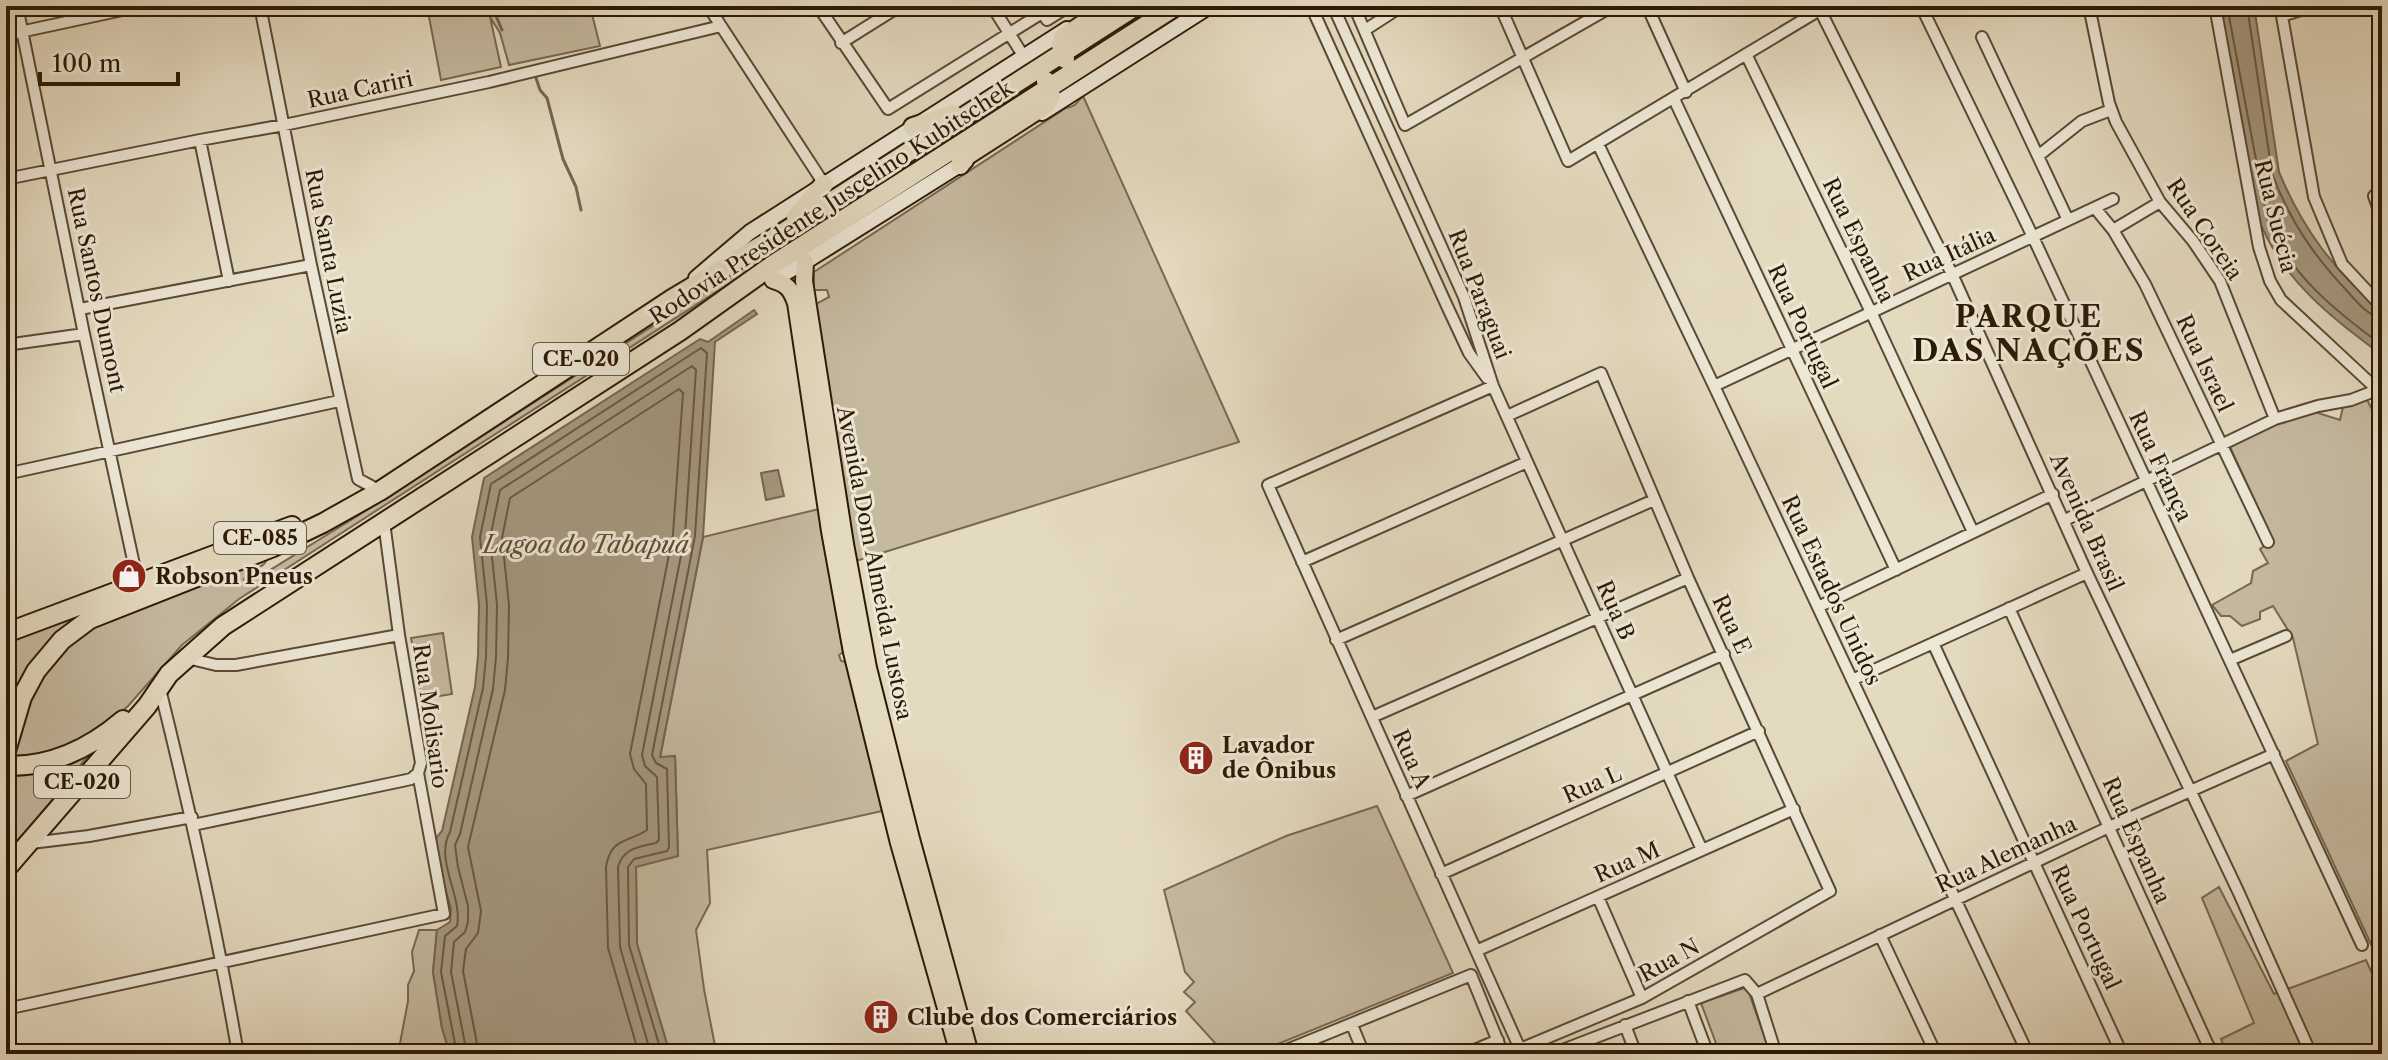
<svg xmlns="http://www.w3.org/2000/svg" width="2388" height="1060" viewBox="0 0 2388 1060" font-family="'Libre Caslon Text',serif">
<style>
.green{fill:#c5b9a0;stroke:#786952;stroke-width:2}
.water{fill:#a59880;stroke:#75654f;stroke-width:2}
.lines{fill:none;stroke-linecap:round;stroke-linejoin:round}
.shore{stroke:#685842;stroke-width:2}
.stream{stroke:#75654f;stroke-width:3}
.street-casing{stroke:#5a4934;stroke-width:14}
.secondary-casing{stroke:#2c1905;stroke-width:18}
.primary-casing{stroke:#2c1905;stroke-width:20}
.highway-casing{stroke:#2c1905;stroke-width:22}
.street{stroke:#ede7d6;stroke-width:10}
.secondary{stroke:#ede7d6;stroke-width:14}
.primary{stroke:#e4dac0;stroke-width:16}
.highway{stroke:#e4dac0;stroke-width:18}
.labels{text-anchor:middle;stroke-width:6;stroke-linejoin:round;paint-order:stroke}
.shield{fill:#ede7d6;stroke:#665744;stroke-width:2}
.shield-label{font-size:20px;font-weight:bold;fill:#2c1905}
.street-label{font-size:22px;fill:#2c1905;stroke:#ede7d6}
.poi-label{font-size:22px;font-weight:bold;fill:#2c1905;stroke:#ede7d6;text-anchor:start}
.water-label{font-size:24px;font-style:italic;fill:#5c4c36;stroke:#ede7d6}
.district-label{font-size:30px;font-weight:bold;letter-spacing:2px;fill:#2c1905;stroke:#ede7d6}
</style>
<rect width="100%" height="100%" fill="#e4dac0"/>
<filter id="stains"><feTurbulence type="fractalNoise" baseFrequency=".0025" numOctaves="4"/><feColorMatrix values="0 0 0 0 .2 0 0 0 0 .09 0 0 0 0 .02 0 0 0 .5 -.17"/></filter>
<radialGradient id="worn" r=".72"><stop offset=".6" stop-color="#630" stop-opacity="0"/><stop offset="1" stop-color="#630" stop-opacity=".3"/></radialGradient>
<path class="green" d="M427 6H469L470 12 497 6H590L600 46 509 65 500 33 490 17 501 67 441 80Z
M1150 6H1163L1073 61 1072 56Z
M1192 6H1201L1061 94 1060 89Z
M1035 80 1038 81V85L239 599 182 645 128 706 104 728 63 750 6 759 28 699 58 653 87 629 271 554 264 564 244 579 246 585 359 515Z
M1083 96 1239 442 856 561 816 304 829 297 827 290H814V272L1066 108C1076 107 1078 101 1083 96Z
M2366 398 2382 428V968L2286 761 2318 744 2293 638 2273 606 2260 612V619L2242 626 2230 616H2221L2212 605 2251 583 2253 571 2268 563 2260 549 2273 540 2230 447 2269 426 2312 411 2340 420 2343 407Z
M819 509 843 652 839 655 841 661 846 662 882 811 707 850 710 903 696 930 704 989 716 1051 699 1054H670L637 944 636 866 678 856 675 756 660 758 703 537Z
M190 569 68 626 6 725V639Z
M443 633 452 694 422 699 411 638Z
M91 752 6 857V771Z
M1377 806 1453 973 1253 1054H1225L1186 1011 1195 1002 1184 992 1194 982 1185 972 1164 890 1286 836Z
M2219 887 2274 994 2366 960 2382 996V1054H2227L2221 1039 2254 1023 2202 898Z
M419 930H437L433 972 442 1028 450 1054H398L408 1001V985L414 971 412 952Z
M1747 987 1767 1044 1738 1054H1720L1701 1003Z"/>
<path class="water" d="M2218 6H2254L2279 172C2304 232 2334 269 2382 313V355C2331 317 2283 281 2259 220Z
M754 310 757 314 715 342 703 537 660 757 675 756 678 856 636 867 637 944 670 1054H450L442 1028 433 972 437 930 450 922 451 909 440 870 436 838 442 831 475 687 478 656 479 605 472 537 484 478 700 339 708 342Z
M778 470 784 496 766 500 761 473Z"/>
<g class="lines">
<path class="shore" d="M2227 6 2267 218C2288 273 2335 311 2382 345
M2247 6 2272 173C2289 220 2314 256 2348 292 2357 302 2369 317 2382 318
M457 1054 441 972 445 936 457 926C463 896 434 860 450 832L483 688 486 657 487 605 480 537 491 484 701 348 707 353 695 536 652 755 656 763 667 769 669 847 667 851 634 859 628 867 629 945 662 1054
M467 1054 451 972 454 942 465 932 468 922V906L458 867 455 845 460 834 493 689 496 657 497 605 490 538 500 490 692 366 696 370 685 535 642 755 645 766 657 777 659 840 656 843C639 847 623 848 618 867L620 947 651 1054
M479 1054 463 971 466 949 478 933 481 911 468 847 505 690 508 658 509 605 502 538 510 498 679 389 683 393 673 534 630 754 634 769 646 784 647 830C628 843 611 837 606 867L608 948 639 1054"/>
<path class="stream" d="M492 6 502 30
M536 78 540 90 547 98 563 159 576 187 581 210"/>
<defs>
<path id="street" d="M17 6 84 334 138 583
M260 6 311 265 358 479 380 491
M708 6 824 184
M818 6 888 109 1042 13
M992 6 1024 57
M1038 6 1047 20 1069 6
M1311 6 1447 306 1469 353 1487 378
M1333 6 1464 297 1493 386 1702 850
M1354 6 1405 125 1613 6
M1500 6 1568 161 1823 8
M1647 6 1686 92
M1921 6 2033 237 2362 945
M2089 6 2109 103 2116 122 2160 202 2193 241 2220 281 2275 419
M2215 6 2259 247 2270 281 2281 300 2382 394
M2280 6 2282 16 2313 6
M1820 10 1952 274 2087 573 2238 891 2311 1054
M2282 16 2314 197 2342 264 2382 307
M1365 30 1402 6
M6 35 141 6
M1982 37 2068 220
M841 43 900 6
M1746 54 1871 312 1973 532
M1674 99 1896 570
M200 140 229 281
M1598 144 1714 386 2028 1054
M2038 156 2082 121 2111 110
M6 179 200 140 284 125 489 82 721 26
M2382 189 2374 196 2382 218
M2095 208 2113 230 2145 284 2268 542
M2113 230 2160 202
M80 309 311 265
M6 345 84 334
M1493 386 1268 485 1520 1049 1642 998 1830 891 1688 578 1601 373 1507 416
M1714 386 2113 199
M6 474 339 401
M2065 520 2275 419 2318 406 2351 400 2377 390
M1302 562 1527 462
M1818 607 2053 494
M2009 608 2212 1054
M1336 640 1654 500
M1933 643 2122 1054
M187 658 216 665H236L399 635
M2230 660 2286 636
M1852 680 2087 573
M160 689C190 810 217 931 238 1054
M1372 717 1688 578
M1406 796 1724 654
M193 825 402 781 411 779 418 773
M31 843 89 836 192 817
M1441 874 1759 731
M1598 897 1642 998
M1880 935 1936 1054
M1476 951 1794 809
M1757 994 2109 827 2274 754
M1688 1001 1708 1054
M6 1009 444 914 418 773 421 763 399 635 384 522
M1352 1025 1364 1054
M1625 1025 1636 1054
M1277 1054 1471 975 1503 1054
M1465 1054 1498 1040
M1552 1054 1745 980 1757 994 1776 1054
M2192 1054 2209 1046"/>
<path id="secondary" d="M1042 113 1210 6
M696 278 750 232 1067 29
M773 280 805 262 966 161"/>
<path id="primary" d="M805 262 804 281 845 544 868 668 911 839 970 1054
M773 280C787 284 791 289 796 303L830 531 852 652 899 843 959 1054"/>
<path id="highway" d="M1065 59 1061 45 1063 38 1110 6
M913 127 953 114
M960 165 966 156 1045 105 1051 96 1046 81
M796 217 824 184
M6 633 292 526
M6 751 22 697 36 671 62 640 90 619 273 547 323 523 380 491 672 299 784 232 1136 6
M6 766C51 767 89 749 123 720
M6 869 147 706 169 674 223 626 680 331 774 264 1176 6"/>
</defs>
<use href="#street" class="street-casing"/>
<use href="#secondary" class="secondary-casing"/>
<use href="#primary" class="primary-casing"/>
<use href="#highway" class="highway-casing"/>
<use href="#street" class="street"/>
<use href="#secondary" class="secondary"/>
<use href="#primary" class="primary"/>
<use href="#highway" class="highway"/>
</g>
<defs>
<symbol id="shop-disc" viewBox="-11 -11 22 22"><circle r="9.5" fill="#8f2418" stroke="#ede7d6"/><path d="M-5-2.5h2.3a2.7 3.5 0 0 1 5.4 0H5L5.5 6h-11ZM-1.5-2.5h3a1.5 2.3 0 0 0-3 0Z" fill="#fff"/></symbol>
<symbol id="building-disc" viewBox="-11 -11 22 22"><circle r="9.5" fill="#8f2418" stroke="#ede7d6"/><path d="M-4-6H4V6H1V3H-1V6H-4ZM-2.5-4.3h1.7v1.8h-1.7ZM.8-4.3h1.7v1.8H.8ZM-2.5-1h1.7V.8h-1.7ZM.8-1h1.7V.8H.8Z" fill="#fff"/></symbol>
</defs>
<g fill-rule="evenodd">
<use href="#shop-disc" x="109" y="556" width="40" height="40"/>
<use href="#building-disc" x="1176" y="738" width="40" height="40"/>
<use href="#building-disc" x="861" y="997" width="40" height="40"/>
</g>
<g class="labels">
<g class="shield">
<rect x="533" y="343" width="96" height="32" rx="6"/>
<rect x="214" y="522" width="92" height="32" rx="6"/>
<rect x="34" y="766" width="96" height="32" rx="6"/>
</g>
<g class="shield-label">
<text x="581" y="366">CE-020</text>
<text x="260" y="545">CE-085</text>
<text x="82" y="789">CE-020</text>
</g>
<g class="street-label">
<text transform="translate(360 89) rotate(-12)" y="8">Rua Cariri</text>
<text transform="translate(831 202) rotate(-33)" y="8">Rodovia Presidente Juscelino Kubitschek</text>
<text transform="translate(2276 216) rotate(76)" y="8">Rua Suécia</text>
<text transform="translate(2205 229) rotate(56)" y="8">Rua Coreia</text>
<text transform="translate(1859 240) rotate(64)" y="8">Rua Espanha</text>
<text transform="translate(329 251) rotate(79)" y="8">Rua Santa Luzia</text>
<text transform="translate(1949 254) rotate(-25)" y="8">Rua Itália</text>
<text transform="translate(97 290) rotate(78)" y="8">Rua Santos Dumont</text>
<text transform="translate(1480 294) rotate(69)" y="8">Rua Paraguai</text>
<text transform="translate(1803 326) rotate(65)" y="8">Rua Portugal</text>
<text transform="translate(2205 363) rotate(65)" y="8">Rua Israel</text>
<text transform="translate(2161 466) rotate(65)" y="8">Rua França</text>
<text transform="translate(2087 522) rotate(66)" y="8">Avenida Brasil</text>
<text transform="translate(875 563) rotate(79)" y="8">Avenida Dom Almeida Lustosa</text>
<text transform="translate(1832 590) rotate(65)" y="8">Rua Estados Unidos</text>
<text transform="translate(1616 610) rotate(66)" y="8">Rua B</text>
<text transform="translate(1732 624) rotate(65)" y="8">Rua E</text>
<text transform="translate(431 716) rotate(82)" y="8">Rua Molisario</text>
<text transform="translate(1412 759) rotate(66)" y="8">Rua A</text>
<text transform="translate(1592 784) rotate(-24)" y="8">Rua L</text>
<text transform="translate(2137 840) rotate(66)" y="8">Rua Espanha</text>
<text transform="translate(2006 854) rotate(-25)" y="8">Rua Alemanha</text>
<text transform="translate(1627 862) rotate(-24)" y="8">Rua M</text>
<text transform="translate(2086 927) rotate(65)" y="8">Rua Portugal</text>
<text transform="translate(1669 960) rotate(-29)" y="8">Rua N</text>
</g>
<g class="poi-label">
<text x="155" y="584">Robson Pneus</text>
<text x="1222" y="753">Lavador<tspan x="1222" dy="25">de Ônibus</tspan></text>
<text x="907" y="1025">Clube dos Comerciários</text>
</g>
<g class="water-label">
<text x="586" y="553">Lagoa do Tabapuá</text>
</g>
<g class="district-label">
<text x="2029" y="327">PARQUE<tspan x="2029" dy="34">DAS NAÇÕES</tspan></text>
</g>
</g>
<rect width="2388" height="1060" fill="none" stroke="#e4dac0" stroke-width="32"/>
<rect x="8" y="8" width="2372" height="1044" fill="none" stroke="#2c1905" stroke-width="4"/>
<rect x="16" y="16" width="2356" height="1028" fill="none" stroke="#2c1905" stroke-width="2"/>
<path d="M40 72v12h138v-12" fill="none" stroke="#2c1905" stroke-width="4"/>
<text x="52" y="72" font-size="24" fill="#2c1905" stroke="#ede7d6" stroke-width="6" paint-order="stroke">100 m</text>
<rect width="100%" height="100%" filter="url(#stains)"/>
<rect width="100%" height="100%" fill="url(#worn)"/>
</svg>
